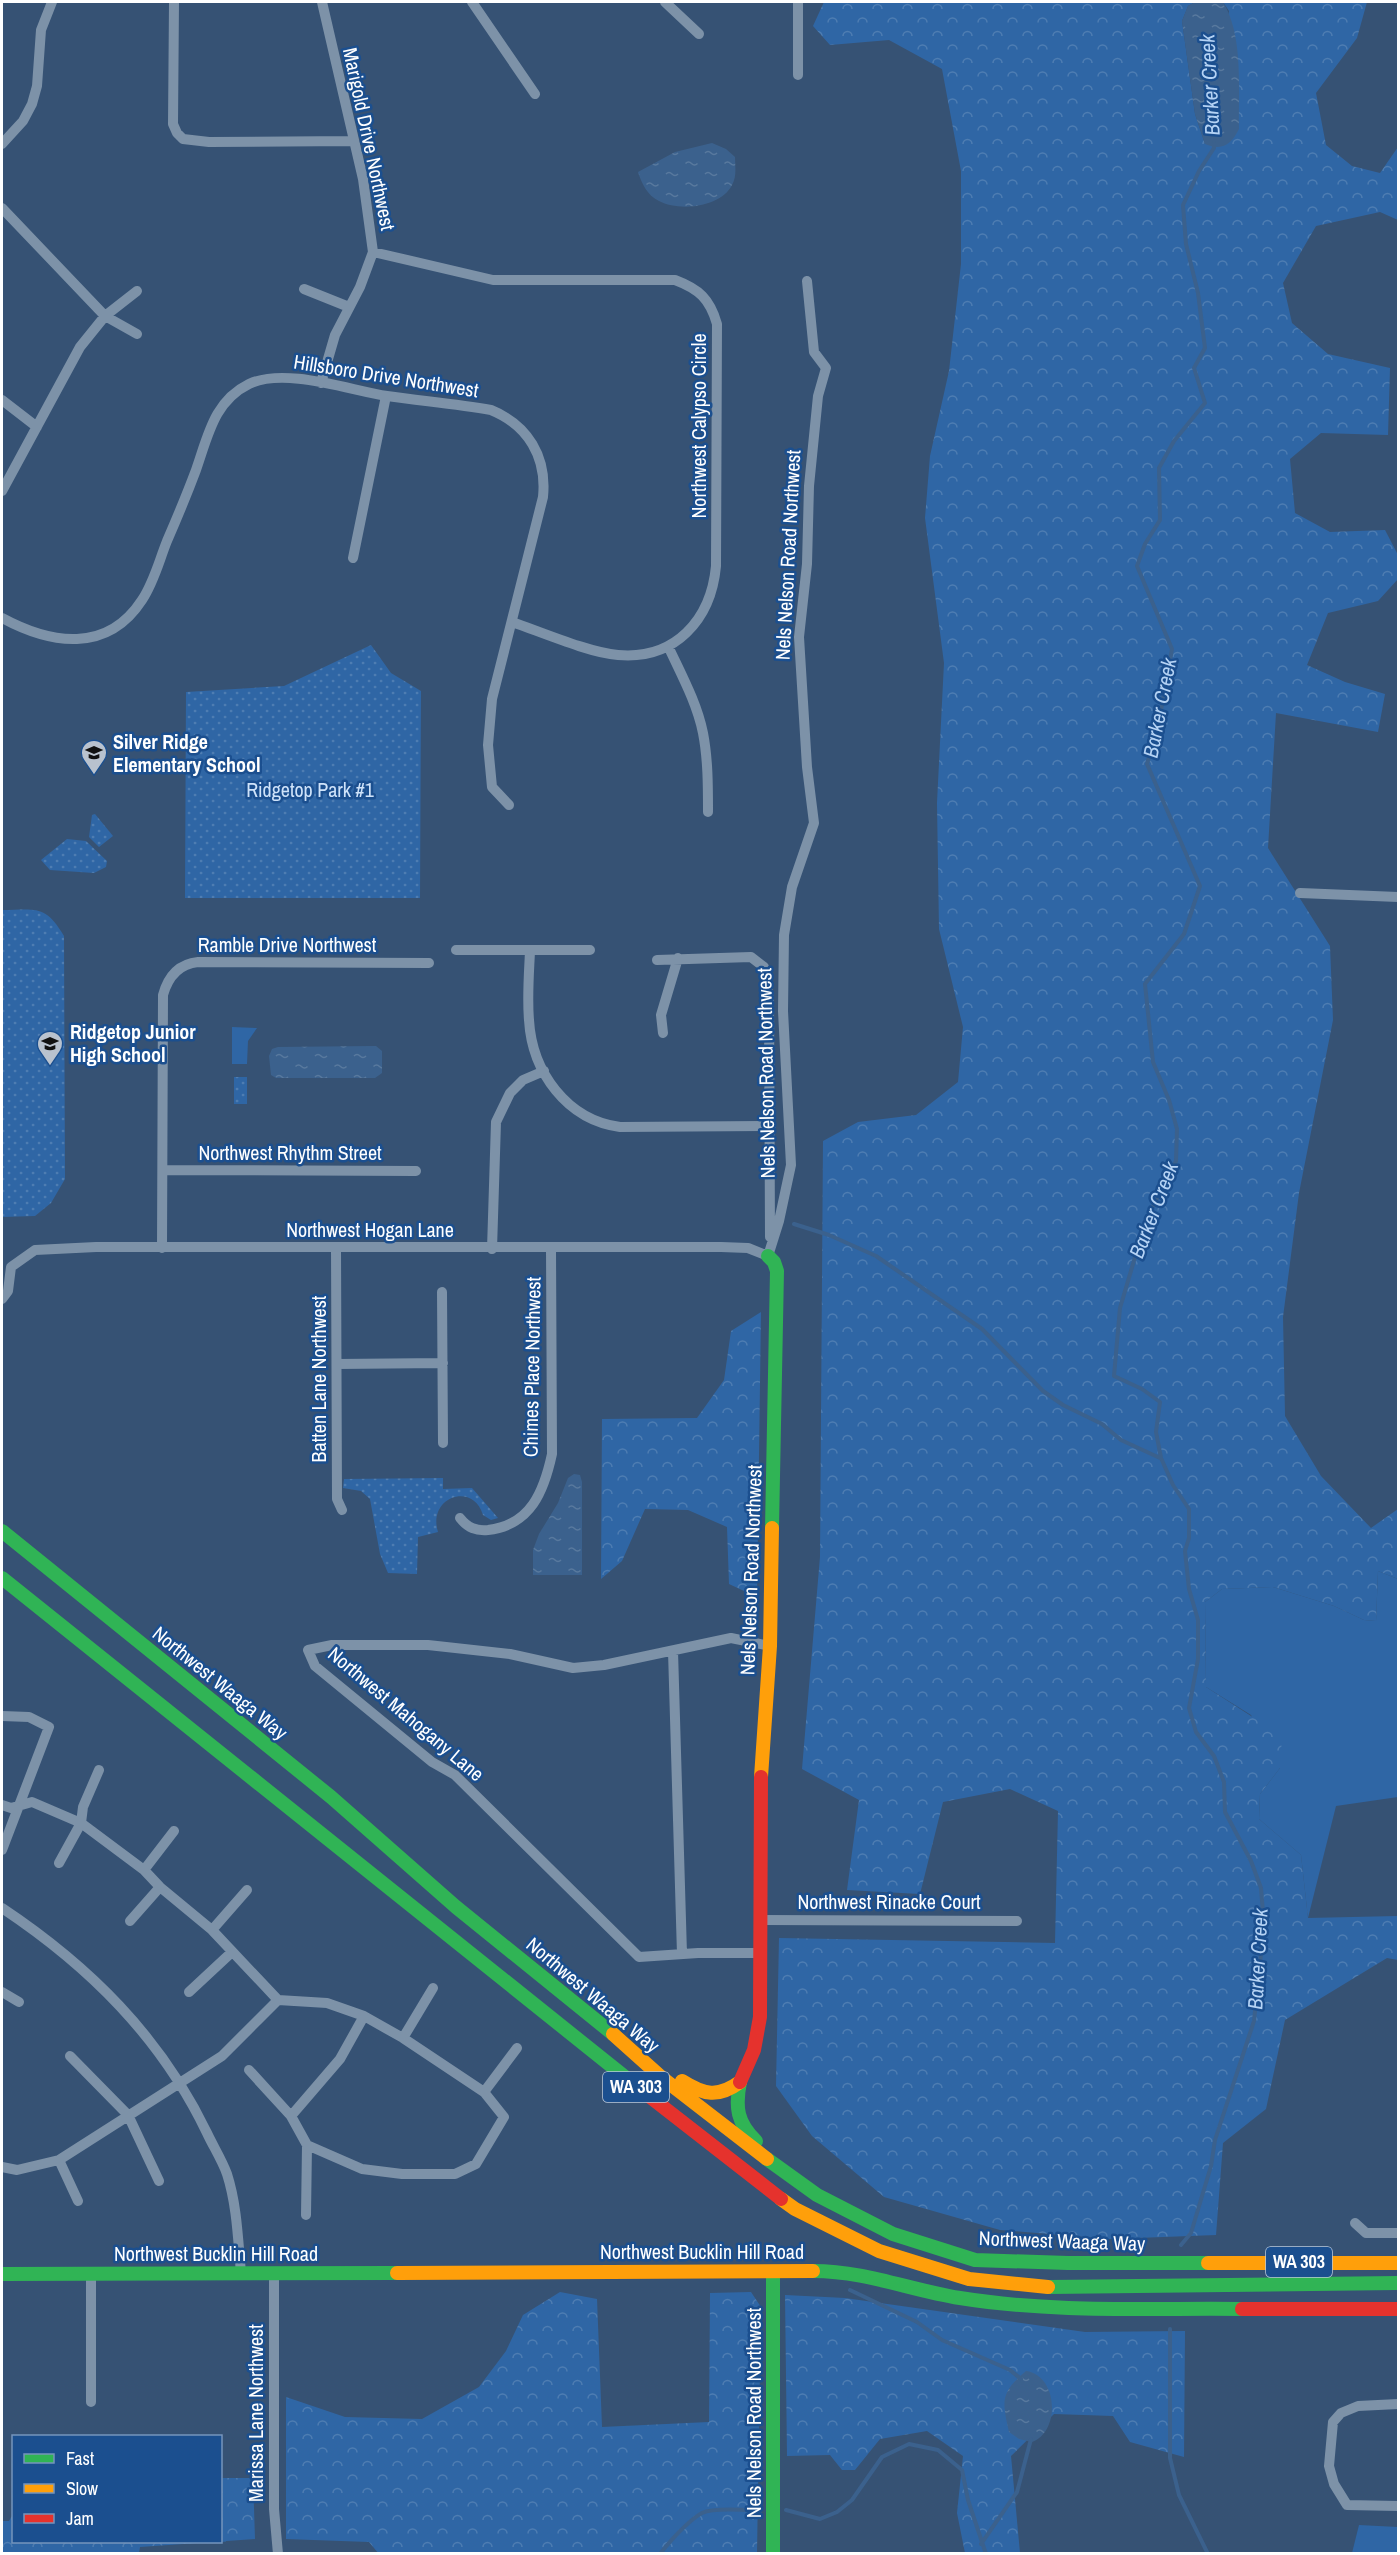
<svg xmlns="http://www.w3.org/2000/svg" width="1400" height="2555" viewBox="0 0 1400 2555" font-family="'Archivo Narrow',sans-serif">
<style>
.grass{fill:#2f66a5}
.forest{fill:url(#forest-crowns)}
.park{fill:url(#park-dots)}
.water{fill:url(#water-ripples)}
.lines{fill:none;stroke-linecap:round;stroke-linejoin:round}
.stream{stroke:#3b618d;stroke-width:4}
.street{stroke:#7d92a8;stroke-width:10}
.fast{stroke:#30b455;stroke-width:14}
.slow{stroke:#ff9f0a;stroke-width:14}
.jam{stroke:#e5322d;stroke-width:14}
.labels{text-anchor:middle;stroke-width:5;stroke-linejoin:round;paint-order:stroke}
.shield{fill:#1b4f8f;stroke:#bbcadd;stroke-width:1.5}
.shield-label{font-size:18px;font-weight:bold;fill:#fff}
.street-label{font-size:20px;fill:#fff;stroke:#1b4f8f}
.poi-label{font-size:20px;font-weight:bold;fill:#fff;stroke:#1b4f8f;text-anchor:start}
.park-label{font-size:20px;fill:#cfe3fa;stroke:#1b4f8f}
.water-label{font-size:21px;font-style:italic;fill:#b5d3f5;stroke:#1b4f8f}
</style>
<defs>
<pattern id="forest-crowns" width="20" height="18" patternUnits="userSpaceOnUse" patternTransform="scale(1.5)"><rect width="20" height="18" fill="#2f66a5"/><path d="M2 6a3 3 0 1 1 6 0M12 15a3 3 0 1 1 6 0" fill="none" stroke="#4e7db2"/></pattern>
<pattern id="park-dots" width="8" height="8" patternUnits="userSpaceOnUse" patternTransform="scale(1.5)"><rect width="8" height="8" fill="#2f66a5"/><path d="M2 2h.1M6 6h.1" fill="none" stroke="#4e7db2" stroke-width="1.8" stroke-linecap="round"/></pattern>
<pattern id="water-ripples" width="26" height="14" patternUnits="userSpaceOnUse" patternTransform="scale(1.5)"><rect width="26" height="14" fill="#3b618d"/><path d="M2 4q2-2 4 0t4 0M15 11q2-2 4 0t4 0" fill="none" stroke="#58799e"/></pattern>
</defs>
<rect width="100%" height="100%" fill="#365274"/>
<path class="grass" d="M232 1027 257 1028 248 1041 247 1064H232Z
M1378 1571 1398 1579V1797L1336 1806 1308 1918 1301 1855 1259 1819 1260 1794 1280 1768 1251 1715 1206 1687 1205 1602 1222 1589 1273 1587 1334 1606 1364 1620 1376 1621Z
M1359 2525 1398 2527V2553H1352Z"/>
<path class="forest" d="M824 2H1195L1188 6 1182 21 1195 114 1205 144 1229 11 1223 2H1367L1357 38 1316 93 1326 145 1352 166 1380 173 1398 147V220L1380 212 1316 226 1283 283 1292 323 1328 354 1390 368 1388 435 1321 433 1290 459 1295 513 1330 532 1385 530 1398 555V579L1378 601 1328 613 1307 665 1345 682 1385 694 1378 732 1276 713 1268 848 1330 946 1333 1020 1299 1193 1283 1317 1285 1416 1321 1476 1371 1528 1398 1509V1579L1378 1571 1376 1621 1364 1620 1334 1606 1273 1587 1222 1589 1205 1602 1206 1687 1282 1736 1280 1768 1260 1794 1259 1819 1301 1855 1308 1918 1398 1916V1960L1387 1958 1285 2020 1266 2109 1223 2143 1216 2235 1110 2239 1000 2230 884 2197 812 2136 776 2086 779 1938 1055 1943 1058 1811 1010 1789 943 1802 920 1894 847 1890 859 1800 802 1769 820 1557 823 1141 858 1122 916 1115 958 1082 963 1027 939 929 937 803 944 663 925 518 930 456 949 371 961 264V171L942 69 889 40 830 45 813 26Z
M761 1312 757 1597 729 1584 727 1527 688 1510 645 1509 622 1561 601 1579 602 1419 697 1418 724 1380 731 1331Z
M560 2292 597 2299 602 2427 709 2422 710 2293 751 2292 761 2307 757 2553 379 2554 369 2542 286 2539V2397L345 2417 422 2419 479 2387 506 2351 523 2315Z
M785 2295 845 2298 1085 2332 1185 2331 1184 2457 1130 2442 1113 2416 1054 2414 1011 2456 1020 2553H965L957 2513 963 2456 927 2431 880 2439 855 2470H842L830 2455 787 2456Z
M221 2478H253L255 2539 140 2547 139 2553H2V2521H9L13 2514 14 2542H220Z"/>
<path class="park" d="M371 645 391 673 421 691 420 898H185L186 692 284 686Z
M95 814 113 836 99 847 89 837 92 815Z
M67 839 86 841 107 861 106 867 94 873 50 870 41 860Z
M2 910C36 910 45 904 64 936L65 1179 51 1203 35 1216 2 1217Z
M234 1077H247V1104H234Z
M443 1478V1489L472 1488 498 1518 491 1520 483 1515C473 1481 427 1497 438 1532L418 1537 417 1574 388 1573 380 1554 370 1499 361 1491 343 1488 344 1479Z"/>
<path class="water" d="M1195 2H1223C1244 37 1238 89 1239 129 1231 145 1222 151 1205 144L1195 114 1182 21 1188 6Z
M712 143 726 149 735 157C735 166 737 176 732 185 721 207 680 212 659 201 647 195 642 184 638 172L675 152Z
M376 1046 382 1051V1073L375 1078H276L271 1075 269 1056 272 1049 278 1047Z
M574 1474 580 1475 582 1482V1575H533V1550L539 1534 558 1503 568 1478Z
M1026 2371C1058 2375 1061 2431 1032 2442L1019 2439 1009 2432C1002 2400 1000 2393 1026 2371Z"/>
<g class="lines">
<path class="stream" d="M794 1224 829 1235 876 1256 982 1329 1043 1391 1063 1405 1102 1424 1121 1440 1160 1458
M1181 2245 1191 2233 1211 2166 1215 2140 1254 2021 1264 1925 1261 1888 1251 1861 1225 1812 1224 1782 1214 1756 1196 1732 1189 1708 1198 1659V1620L1189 1589 1185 1551 1189 1538V1509L1173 1485 1161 1458 1156 1432 1160 1402 1142 1389 1114 1376 1120 1308 1146 1220 1176 1161 1177 1129 1169 1100 1153 1062 1145 984 1184 934 1200 886 1147 764 1158 727 1172 649 1137 566 1145 544 1160 520 1159 468 1174 441 1205 403 1194 368 1205 348 1198 293 1186 244 1183 205 1199 171 1214 148V143
M850 2290 917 2322 942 2340 1010 2370 1021 2379
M1170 2329V2458L1179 2495 1208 2554
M786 2510 820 2519 837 2512 852 2500 882 2457 909 2444 938 2450 962 2470 968 2500 986 2554
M981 2544 1017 2492 1031 2439
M660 2554C669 2542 689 2520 702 2513 715 2507 746 2510 760 2511"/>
<path class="street" d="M174 2 173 124 177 133 183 139 209 142 352 141
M472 2 535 94
M665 2 699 34
M798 75V2
M2 144 23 121 32 104 37 86 41 30 52 2
M2 208 105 316 137 334
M373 252 493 280H675C699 289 710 299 717 324L716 566C711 620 675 660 618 655 590 653 541 632 512 622
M304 289 349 307
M321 383 335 335 360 287 373 252 363 179 322 2
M2 400 37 427
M2 491 80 347 105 316 137 291
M353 558 386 396
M2 618C50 644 107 654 142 600 154 582 159 561 167 541 177 518 187 494 196 470 208 436 214 401 249 384 285 367 349 390 387 396 422 401 456 404 491 410 528 425 547 457 543 497L492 699 488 745 492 787 509 805
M668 646C681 674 697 703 703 733 708 759 708 786 708 812
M1300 893 1398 897
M456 950H590
M530 951C529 974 527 997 529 1020 532 1072 567 1120 620 1127L771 1126
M657 960 751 957 764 967 769 999 770 1237
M663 1033 661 1015 678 958
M163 1170 416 1171
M336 1247 337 1499 342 1510
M162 1248 163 995C168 977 178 964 198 962L429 963
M492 1249 496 1122 510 1093 523 1080 544 1071
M442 1292 443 1443
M2 1299 8 1291 11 1267 35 1250 96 1247H721L748 1248 768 1256 779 1221 791 1165 783 1011 784 935 792 887 814 823 807 767 799 637 807 564 809 486 818 396 826 368 814 352 807 281
M337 1364 443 1363
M460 1518C468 1528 476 1531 488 1530 531 1525 544 1491 552 1454L551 1248
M673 1651 682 1954
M2 1716 29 1717 49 1727 2 1850
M2 1805 11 1808 32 1802 81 1823 144 1870 160 1887 212 1930 278 2000
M59 1863 81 1823 83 1807 99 1770
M144 1870 174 1831
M2 1908C89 1966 161 2037 207 2133 213 2146 222 2160 227 2174 237 2205 238 2240 241 2273
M761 1920 1017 1921
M130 1921 160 1887
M212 1930 247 1890
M759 1953H698L639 1957 455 1775 432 1762 315 1666 308 1650 332 1645H428L510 1654 573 1668 604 1665 731 1638 770 1646
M2 1992 19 2002
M189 1992 232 1952
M403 2038 433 1988
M70 2056 128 2115 159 2181
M249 2070 291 2116 307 2145 362 2169 402 2174H455L476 2164 504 2117 484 2092 403 2038 364 2016 327 2003 278 2000
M484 2092 517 2048
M291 2116 340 2059 364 2016
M59 2160 78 2201
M2 2167 17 2170 59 2160 222 2056 278 2000
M306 2215 307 2145
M1355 2223 1366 2233H1398
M274 2273V2509L278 2554
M91 2274V2402
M1398 2404 1358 2406 1341 2413 1333 2422 1329 2466 1334 2484 1347 2505 1398 2506"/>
<path class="fast" d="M768 1256 774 1262 777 1271 772 1528
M2 1531 331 1797 456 1907 613 2034
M2 1578 640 2089
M740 2082C735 2107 737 2123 756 2141
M767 2159 817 2195 893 2234 975 2260 1068 2263H1208
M813 2271C866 2271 909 2290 960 2298 1053 2313 1149 2308 1242 2309
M773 2272V2554
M2 2274 397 2273
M1048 2287 1398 2283"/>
<path class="slow" d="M761 1777 770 1646 772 1528
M613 2034 661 2077 767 2159
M682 2081C704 2095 718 2098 740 2082
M781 2199 795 2209 879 2251 969 2279 1048 2287
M1208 2263H1398
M397 2273 813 2271"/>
<path class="jam" d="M740 2082 754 2050 760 2017 761 1777
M640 2089 781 2199
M1242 2309H1398"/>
</g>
<defs>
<symbol id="school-pin" viewBox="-11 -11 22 30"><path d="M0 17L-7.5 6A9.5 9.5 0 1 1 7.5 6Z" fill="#b9c2ce" stroke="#1b4f8f"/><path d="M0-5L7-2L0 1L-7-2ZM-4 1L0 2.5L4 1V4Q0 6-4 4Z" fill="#111"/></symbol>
</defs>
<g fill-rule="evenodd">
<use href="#school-pin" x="79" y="738" width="30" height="40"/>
<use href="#school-pin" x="35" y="1029" width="30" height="40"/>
</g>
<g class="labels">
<g class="shield">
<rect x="603" y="2072" width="66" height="30" rx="4.5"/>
<rect x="1266" y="2247" width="66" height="30" rx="4.5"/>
</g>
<g class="shield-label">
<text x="636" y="2093">WA 303</text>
<text x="1299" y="2268">WA 303</text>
</g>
<g class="street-label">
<text transform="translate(369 139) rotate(78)" y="7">Marigold Drive Northwest</text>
<text transform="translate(386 376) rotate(9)" y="7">Hillsboro Drive Northwest</text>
<text transform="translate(699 426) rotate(-90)" y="7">Northwest Calypso Circle</text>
<text transform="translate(788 555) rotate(-87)" y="7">Nels Nelson Road Northwest</text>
<text x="287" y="952">Ramble Drive Northwest</text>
<text transform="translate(766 1073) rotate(-91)" y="7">Nels Nelson Road Northwest</text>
<text x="290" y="1160">Northwest Rhythm Street</text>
<text x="370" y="1237">Northwest Hogan Lane</text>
<text transform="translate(532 1367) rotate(-89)" y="7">Chimes Place Northwest</text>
<text transform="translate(319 1379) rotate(-90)" y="7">Batten Lane Northwest</text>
<text transform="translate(751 1570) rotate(-88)" y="7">Nels Nelson Road Northwest</text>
<text transform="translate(220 1683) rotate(39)" y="7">Northwest Waaga Way</text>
<text transform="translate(406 1714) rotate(40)" y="7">Northwest Mahogany Lane</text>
<text x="889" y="1909">Northwest Rinacke Court</text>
<text transform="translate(593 1995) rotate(40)" y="7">Northwest Waaga Way</text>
<text transform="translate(1062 2241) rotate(2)" y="7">Northwest Waaga Way</text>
<text x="702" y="2259">Northwest Bucklin Hill Road</text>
<text x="216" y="2261">Northwest Bucklin Hill Road</text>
<text transform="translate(256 2413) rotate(-90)" y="7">Marissa Lane Northwest</text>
<text transform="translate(754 2413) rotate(-90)" y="7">Nels Nelson Road Northwest</text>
</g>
<g class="poi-label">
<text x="113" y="749">Silver Ridge<tspan x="113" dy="23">Elementary School</tspan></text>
<text x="70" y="1039">Ridgetop Junior<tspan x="70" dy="23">High School</tspan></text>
</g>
<g class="park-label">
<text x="310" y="797">Ridgetop Park #1</text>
</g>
<g class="water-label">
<text transform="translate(1210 85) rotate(-93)" y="7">Barker Creek</text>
<text transform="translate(1160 708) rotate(-79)" y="7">Barker Creek</text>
<text transform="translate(1154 1210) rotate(-69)" y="7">Barker Creek</text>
<text transform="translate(1258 1959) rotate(-87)" y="7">Barker Creek</text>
</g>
</g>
<rect width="1400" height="2555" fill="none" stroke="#ffffff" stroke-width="6"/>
<rect x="12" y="2435" width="210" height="108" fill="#1b4f8f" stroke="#7695bc" stroke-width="1.5"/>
<rect x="24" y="2454" width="30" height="9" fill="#30b455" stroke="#7695bc" stroke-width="1.5"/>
<text x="66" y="2465" font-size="18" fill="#ffffff">Fast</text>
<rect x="24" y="2484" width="30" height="9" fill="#ff9f0a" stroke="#7695bc" stroke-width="1.5"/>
<text x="66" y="2495" font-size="18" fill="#ffffff">Slow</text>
<rect x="24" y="2514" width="30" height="9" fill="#e5322d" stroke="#7695bc" stroke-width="1.5"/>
<text x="66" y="2525" font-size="18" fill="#ffffff">Jam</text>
</svg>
